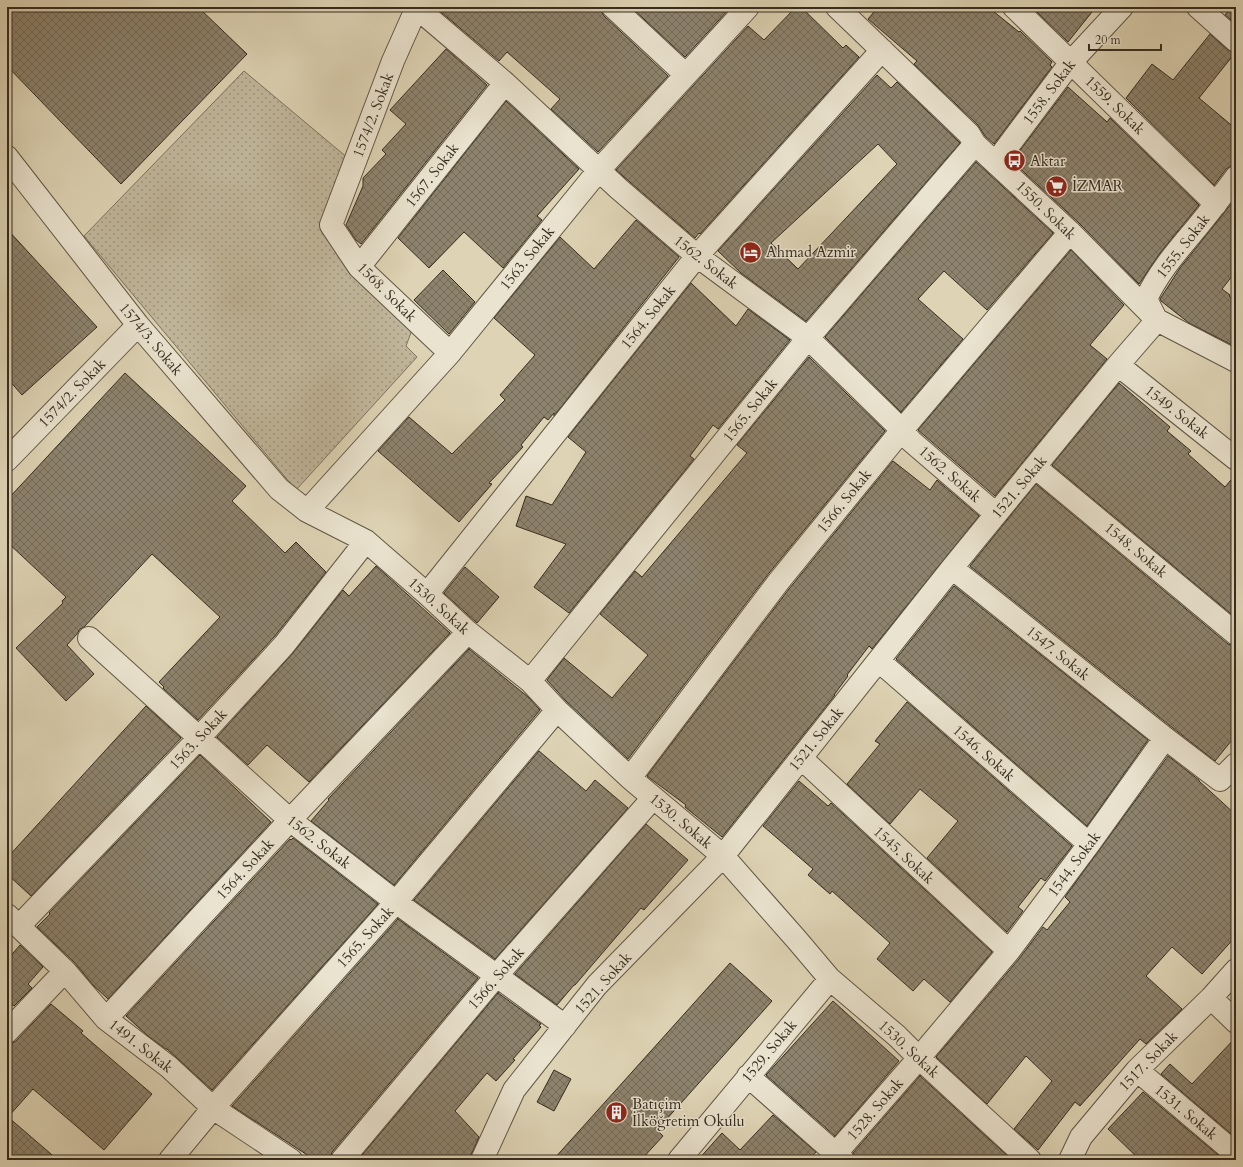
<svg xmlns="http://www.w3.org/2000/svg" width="1243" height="1167" viewBox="0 0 1243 1167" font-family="Cardo,serif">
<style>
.grass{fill:url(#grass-dots);stroke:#7c725e}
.building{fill:url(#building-cross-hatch);stroke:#362c20;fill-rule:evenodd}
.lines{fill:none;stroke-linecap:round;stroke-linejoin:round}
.minor-casing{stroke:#605645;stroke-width:24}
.minor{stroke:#eae3cf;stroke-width:22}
.labels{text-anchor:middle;stroke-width:3;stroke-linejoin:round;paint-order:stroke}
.street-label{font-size:15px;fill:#362c20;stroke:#eae3cf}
.poi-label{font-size:15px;fill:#362c20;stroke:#eae3cf;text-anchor:start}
</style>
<defs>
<pattern id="grass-dots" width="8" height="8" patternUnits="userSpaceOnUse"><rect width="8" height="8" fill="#c1b79c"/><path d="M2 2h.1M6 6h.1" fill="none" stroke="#9e957f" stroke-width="1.8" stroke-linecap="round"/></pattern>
<pattern id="building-cross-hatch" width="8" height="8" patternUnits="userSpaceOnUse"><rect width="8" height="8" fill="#8d836d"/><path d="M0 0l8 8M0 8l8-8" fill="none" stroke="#746b59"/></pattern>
</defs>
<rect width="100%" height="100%" fill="#ded4b5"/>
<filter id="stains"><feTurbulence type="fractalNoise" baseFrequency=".005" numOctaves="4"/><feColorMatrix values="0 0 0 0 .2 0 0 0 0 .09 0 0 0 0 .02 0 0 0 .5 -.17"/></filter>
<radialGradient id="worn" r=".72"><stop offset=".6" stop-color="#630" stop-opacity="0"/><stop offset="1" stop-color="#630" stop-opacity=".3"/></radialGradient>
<path class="grass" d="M244 71 355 164 337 219 412 330 406 346 417 357 296 490 84 236Z"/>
<path class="building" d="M7 7H198L247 54 121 184 7 66Z
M435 7H601V11L604 16 668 76 598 152 551 109 560 99 507 52 499 61Z
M631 7H727L729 9 685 57Z
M796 7H801L843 48 846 45 859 57 700 234 699 233 695 238 616 170 748 26 764 40Z
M878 7H988L1019 32 1020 31 1052 62 1050 65 1052 67 994 144 985 136 978 125 914 64 917 61 868 19Z
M1039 7H1096L1068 42 1036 11Z
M1231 7H1236V24L1225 15Z
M1210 34 1228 50 1235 53 1199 98 1236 129V165L1231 166 1226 169 1214 185 1126 98 1152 64 1173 80Z
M446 49 487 85 361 244 356 240 346 225 363 186V178L386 154 382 150 406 124 390 110Z
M877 75 891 88 897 82 960 143 806 321 741 273 718 251ZM878 144 897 164 798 269 771 243Z
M1068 87 1107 122 1110 118 1199 205 1160 253 1139 284 1079 223 1012 161Z
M506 101 579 169 537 216 542 220 503 268 464 232 429 268 398 238Z
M976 162 1053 233 987 310 944 271 918 299 963 339 901 412 825 337Z
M1236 198V271L1222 289 1230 295 1229 296 1236 302V347L1189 323 1161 301 1160 299 1180 268Z
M636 220 679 257 554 416V413L548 420 544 417 521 445 523 447 489 483 492 484 459 522 378 451 409 417 452 454 505 400 500 395 535 355 494 318 560 237 594 269Z
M7 229 97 327 22 395 7 378Z
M1071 250 1124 305 1090 345 1107 359 995 496 918 430Z
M443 270 475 302 449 334 414 300Z
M691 283 736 326 748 309 790 340 718 429 713 425 690 456 694 459 569 613 534 587 566 544 516 526 526 496 552 505 586 452 568 437Z
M809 357 885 431 769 573 628 759 566 701 547 680 564 658 612 698 648 655 600 614 635 571 642 577 747 453 737 445Z
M125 373 246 486 232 501 285 553 296 542 326 572 274 637 198 720 163 688 164 687 159 682 220 617 152 554 84 627 80 629 77 634 67 645 94 674 66 701 16 648 63 603 62 601 66 597 7 542V500Z
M1119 383 1170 427 1167 431 1191 451 1188 454 1225 487 1236 474V618L1052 465Z
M893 461 930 490 937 480 979 516 872 649 869 646 847 675 848 676 834 695H835L722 837 685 807 686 805 647 776 789 589Z
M1036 484 1228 644 1236 646V735L1215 761 1173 728 970 566Z
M376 566 450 633 309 782 267 745 248 765 217 737 293 653 343 590 349 596Z
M465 567 499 597 477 623 444 593Z
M954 586 1148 740 1087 826 896 659Z
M469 649 528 697 540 710 394 885 311 821 329 800 328 799Z
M907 702 1072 846 1045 881 1041 878 1018 907 1023 911 1007 932 927 858 958 821 920 789 890 824 847 784 880 744 875 741Z
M146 706 181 738 31 896 7 874V858Z
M539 751 586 791 595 780 628 808 495 959 414 900Z
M200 755 271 822 108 999 93 985 74 962 37 927 50 914 49 913Z
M1168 756 1199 780V781L1236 815V936L1202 974 1172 947 1146 976 1182 1009 1146 1044 1140 1039 1080 1106 1075 1102 1038 1150 1014 1129 1052 1081 1026 1056 987 1104 936 1057 1019 959 1043 927 1047 930 1070 902 1065 897Z
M799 781 828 806 831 803 992 952 950 1002 924 979 913 991 877 959 890 943 832 891 830 894 808 875 813 869 763 826Z
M646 824 688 860 644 910 641 908 575 985H574L557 1005 515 974Z
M293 838 378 904 212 1090 167 1049H166L148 1036 126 1016 290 839 291 840Z
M398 919 478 978 332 1152 330 1160H315L232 1106Z
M20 945 43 967 28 984 32 988 14 1006 11 1004 7 1008V960Z
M730 963 772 1001 657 1130 663 1136 641 1160H553Z
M498 993 541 1024 539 1025 541 1027 513 1059 515 1060 496 1081 487 1073 455 1111 479 1137 471 1155 470 1160H358Z
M833 1001 899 1061 835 1136 766 1075Z
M51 1004 83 1031 81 1033 152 1094 104 1150 33 1089 8 1117 58 1160H7V1044H11L16 1041Z
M1236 1037V1138L1161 1074 1170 1064 1192 1084Z
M554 1070 571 1079 554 1111 537 1102Z
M920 1076 1012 1160H855V1156L853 1153Z
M1143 1092 1224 1160H1140L1108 1129Z
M773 1115 816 1152 809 1160H698L722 1133 740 1150Z"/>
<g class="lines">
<defs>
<path id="minor" d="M417 7 393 61 331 225 359 267 450 353
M613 7 686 75
M837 7 969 134 975 144 1070 232 1157 320 1236 361
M1014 7 1216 204
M1198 7 1236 41
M417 8 505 83 619 189 697 256 808 338 902 430 911 441 996 514
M7 157 138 325 279 489 307 511 366 541 427 594 468 632 530 681 557 710 630 778 723 856 797 940 830 979 897 1036 919 1058 1030 1160
M996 162 1071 62 1122 7
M359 267 505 83
M1155 317 1146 299C1159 271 1179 249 1198 226 1211 210 1224 193 1236 177
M1118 365 1236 459
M7 460 138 325
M1035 467 1236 634
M307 511 450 353 599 170 748 7
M952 568 1165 738 1220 780 1236 764
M427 594 697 256 882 50
M89 638 290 820 396 902 565 1026
M879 661 1089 844
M530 681 808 338 975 144
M801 758 1009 951
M630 778 779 581 902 430 1070 232
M7 915 65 971 106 1019 169 1067 213 1108 291 1160
M19 926 199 738 284 645 366 541
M1211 998 1236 1022
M106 1019 290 820 468 632
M7 1032 65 971
M1137 1070 1236 1154
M748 1076 843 1160
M170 1160 213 1108 396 902 557 710
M342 1160 497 975 653 798
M482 1160 514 1090 597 985 723 856 952 568 1118 365 1157 320
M679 1160 830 979
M830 1160 919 1058 1009 951 1089 844 1165 738
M1070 1160 1081 1137 1137 1070 1211 998 1236 970"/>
</defs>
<use href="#minor" class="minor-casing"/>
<use href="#minor" class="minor"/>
</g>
<defs>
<symbol id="bus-disc" viewBox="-11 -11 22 22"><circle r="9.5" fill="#8f2418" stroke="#eae3cf"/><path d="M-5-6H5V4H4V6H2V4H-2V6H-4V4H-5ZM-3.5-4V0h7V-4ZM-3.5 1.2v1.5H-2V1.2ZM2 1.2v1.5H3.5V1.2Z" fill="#fff"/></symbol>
<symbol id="supermarket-disc" viewBox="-11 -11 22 22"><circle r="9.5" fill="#8f2418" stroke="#eae3cf"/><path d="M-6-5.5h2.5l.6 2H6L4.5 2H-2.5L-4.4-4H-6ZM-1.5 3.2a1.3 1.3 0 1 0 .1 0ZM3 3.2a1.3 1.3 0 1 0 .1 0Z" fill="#fff"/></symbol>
<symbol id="hotel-disc" viewBox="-11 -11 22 22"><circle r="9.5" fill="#8f2418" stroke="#eae3cf"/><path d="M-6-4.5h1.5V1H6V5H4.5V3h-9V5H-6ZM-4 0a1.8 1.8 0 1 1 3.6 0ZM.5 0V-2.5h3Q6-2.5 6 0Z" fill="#fff"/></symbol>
<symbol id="building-disc" viewBox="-11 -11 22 22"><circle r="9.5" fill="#8f2418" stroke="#eae3cf"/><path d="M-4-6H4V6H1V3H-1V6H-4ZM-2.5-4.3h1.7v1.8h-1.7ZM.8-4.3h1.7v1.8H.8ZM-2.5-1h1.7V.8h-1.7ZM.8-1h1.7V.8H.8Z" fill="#fff"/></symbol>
</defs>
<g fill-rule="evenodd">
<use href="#bus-disc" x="1002" y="148" width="25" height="25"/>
<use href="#supermarket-disc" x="1044" y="174" width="25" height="25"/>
<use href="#hotel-disc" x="738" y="240" width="25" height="25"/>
<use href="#building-disc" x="604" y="1100" width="25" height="25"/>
</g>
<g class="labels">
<g class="street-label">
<text transform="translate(1049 92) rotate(-53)" y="5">1558. Sokak</text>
<text transform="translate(1115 105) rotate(44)" y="5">1559. Sokak</text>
<text transform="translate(373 115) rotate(-69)" y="5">1574/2. Sokak</text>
<text transform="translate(432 175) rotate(-52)" y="5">1567. Sokak</text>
<text transform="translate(1046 210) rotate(44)" y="5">1550. Sokak</text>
<text transform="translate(1183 246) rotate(-52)" y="5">1555. Sokak</text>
<text transform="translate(527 258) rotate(-51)" y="5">1563. Sokak</text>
<text transform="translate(706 262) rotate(38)" y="5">1562. Sokak</text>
<text transform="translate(387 292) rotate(45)" y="5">1568. Sokak</text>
<text transform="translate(648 317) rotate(-51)" y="5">1564. Sokak</text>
<text transform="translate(151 339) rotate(50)" y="5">1574/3. Sokak</text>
<text transform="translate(72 393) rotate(-46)" y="5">1574/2. Sokak</text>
<text transform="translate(750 410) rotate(-51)" y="5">1565. Sokak</text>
<text transform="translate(1177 412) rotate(38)" y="5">1549. Sokak</text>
<text transform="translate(950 474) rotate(41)" y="5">1562. Sokak</text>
<text transform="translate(1019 487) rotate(-50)" y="5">1521. Sokak</text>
<text transform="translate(844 501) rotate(-51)" y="5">1566. Sokak</text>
<text transform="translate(1136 550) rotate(40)" y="5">1548. Sokak</text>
<text transform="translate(439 606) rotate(42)" y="5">1530. Sokak</text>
<text transform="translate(1058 653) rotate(39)" y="5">1547. Sokak</text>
<text transform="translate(198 739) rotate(-47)" y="5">1563. Sokak</text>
<text transform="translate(816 739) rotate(-51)" y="5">1521. Sokak</text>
<text transform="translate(984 753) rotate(41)" y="5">1546. Sokak</text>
<text transform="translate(681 821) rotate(40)" y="5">1530. Sokak</text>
<text transform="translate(319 842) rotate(38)" y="5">1562. Sokak</text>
<text transform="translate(904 855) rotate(43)" y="5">1545. Sokak</text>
<text transform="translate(1074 864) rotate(-53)" y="5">1544. Sokak</text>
<text transform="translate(245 869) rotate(-47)" y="5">1564. Sokak</text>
<text transform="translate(365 937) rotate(-48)" y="5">1565. Sokak</text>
<text transform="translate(496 978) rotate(-49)" y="5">1566. Sokak</text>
<text transform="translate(603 983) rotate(-48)" y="5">1521. Sokak</text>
<text transform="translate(141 1046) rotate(38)" y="5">1491. Sokak</text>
<text transform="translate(909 1049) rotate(43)" y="5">1530. Sokak</text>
<text transform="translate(769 1051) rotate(-50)" y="5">1529. Sokak</text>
<text transform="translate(1148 1061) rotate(-46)" y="5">1517. Sokak</text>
<text transform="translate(875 1109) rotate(-49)" y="5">1528. Sokak</text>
<text transform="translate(1186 1112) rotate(40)" y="5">1531. Sokak</text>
</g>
<g class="poi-label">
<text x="1030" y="166">Aktar</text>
<text x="1072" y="191">İZMAR</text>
<text x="766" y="257">Ahmad Azmir</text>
<text x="632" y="1109">Batıçim<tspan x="632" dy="17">İlköğretim Okulu</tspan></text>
</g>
</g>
<rect width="1243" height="1167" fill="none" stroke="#ded4b5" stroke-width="24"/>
<rect x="8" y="8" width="1227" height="1151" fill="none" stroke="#362c20" stroke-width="2"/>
<rect x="12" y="12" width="1219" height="1143" fill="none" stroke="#362c20"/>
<path d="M1089 44v6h72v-6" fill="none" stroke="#362c20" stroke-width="2"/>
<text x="1095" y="44" font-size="12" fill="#362c20" stroke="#eae3cf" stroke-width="3" paint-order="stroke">20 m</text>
<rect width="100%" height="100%" filter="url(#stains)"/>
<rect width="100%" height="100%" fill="url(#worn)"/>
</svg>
